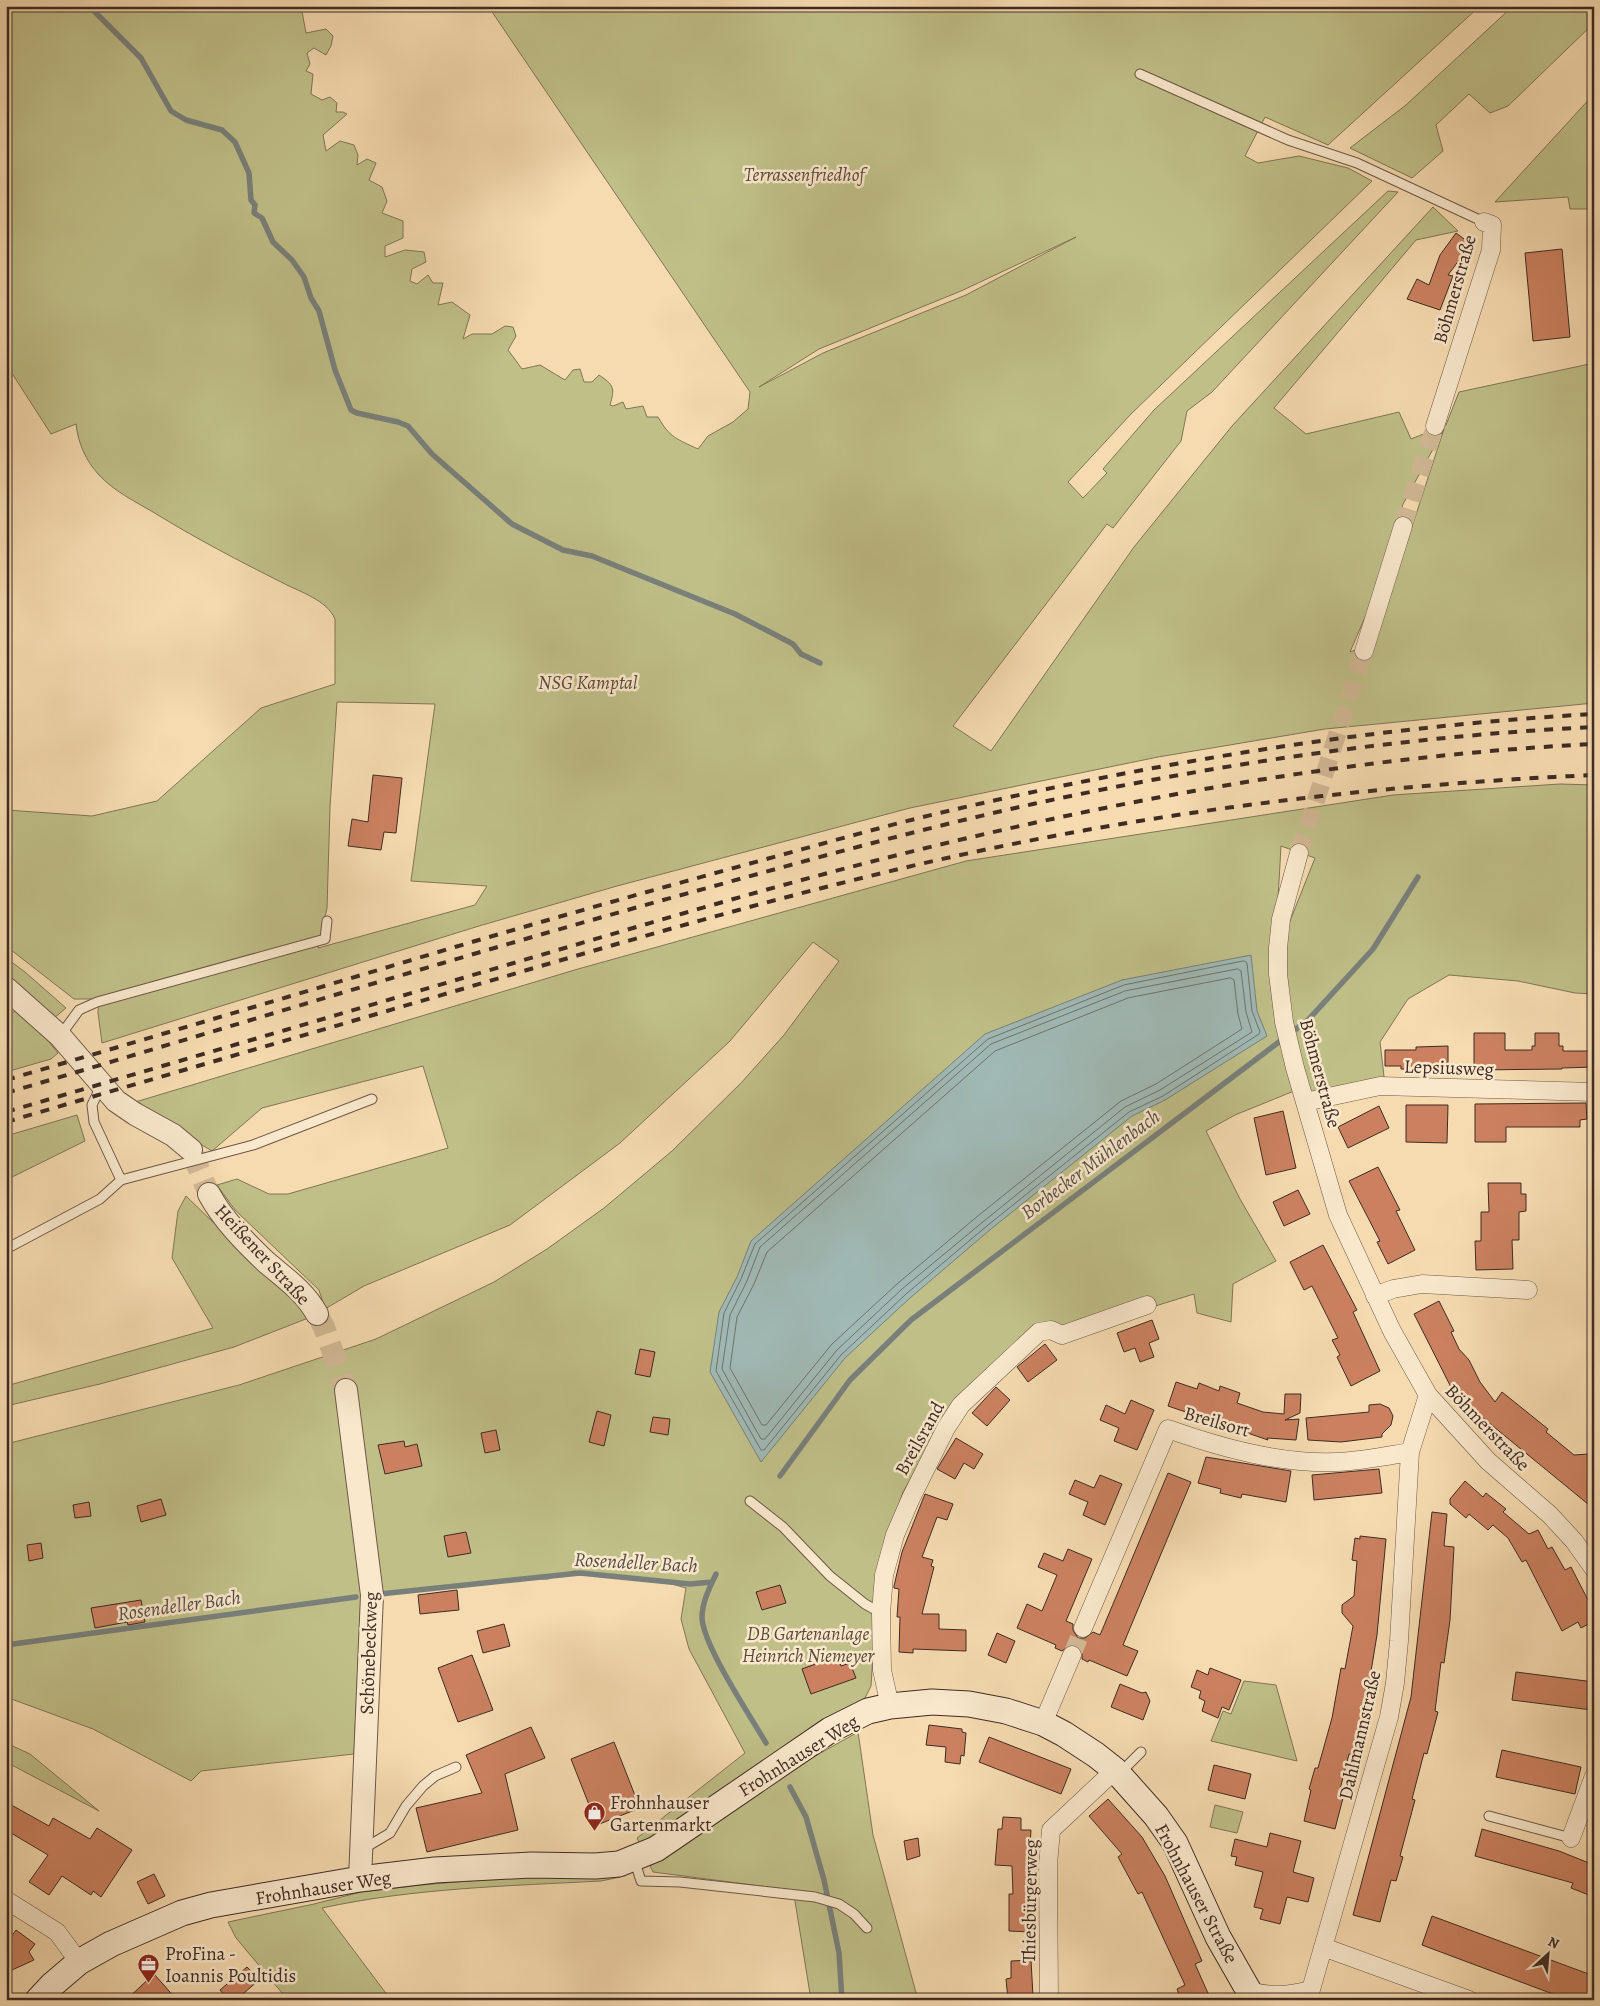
<svg xmlns="http://www.w3.org/2000/svg" width="1600" height="2006" viewBox="0 0 1600 2006" font-family="Alegreya,serif">
<style>
.green{fill:#c0bf88;stroke:#807556;fill-rule:evenodd}
.water{fill:#a0b9b5;stroke:#79807b}
.lines{fill:none;stroke-linecap:round;stroke-linejoin:round}
.shore{stroke:#70726c;stroke-width:1}
.stream{stroke:#79807b;stroke-width:5.5}
.building{fill:#cb8160;stroke:#3f2b24}
.minor-tunnel{stroke:#d1b894;stroke-width:18;stroke-dasharray:18 9;stroke-linecap:butt}
.tertiary-tunnel{stroke:#d1b894;stroke-width:22;stroke-dasharray:22 11;stroke-linecap:butt}
.service-casing{stroke:#6d5747;stroke-width:11}
.minor-casing{stroke:#6d5747;stroke-width:19}
.tertiary-casing{stroke:#6d5747;stroke-width:24}
.secondary-casing{stroke:#3f2b24;stroke-width:27}
.service{stroke:#f9e8cc;stroke-width:9}
.minor{stroke:#f9e8cc;stroke-width:18}
.tertiary{stroke:#f9e8cc;stroke-width:22}
.secondary{stroke:#f9e8cc;stroke-width:25}
.rail{stroke:#3f2b24;stroke-width:4;stroke-dasharray:9 9;stroke-linecap:butt}
.labels{text-anchor:middle;stroke-width:5;stroke-linejoin:round;paint-order:stroke}
.park-label{font-size:19px;font-style:italic;fill:#594938;stroke:#f9e8cc}
.street-label{font-size:19px;fill:#3f2b24;stroke:#f9e8cc}
.poi-label{font-size:19px;fill:#3f2b24;stroke:#f9e8cc;text-anchor:start}
.water-label{font-size:20px;font-style:italic;fill:#574e48;stroke:#f9e8cc}
</style>
<rect width="100%" height="100%" fill="#f6dbb0"/>
<filter id="stains"><feTurbulence type="fractalNoise" baseFrequency=".004" numOctaves="4"/><feColorMatrix values="0 0 0 0 .2 0 0 0 0 .09 0 0 0 0 .02 0 0 0 .5 -.17"/></filter>
<radialGradient id="worn" r=".72"><stop offset=".6" stop-color="#630" stop-opacity="0"/><stop offset="1" stop-color="#630" stop-opacity=".3"/></radialGradient>
<path class="green" d="M6 6H301L306 33 326 29 333 36 331 46 326 55 314 48 307 53 310 64 306 71 313 74 311 94 322 100 330 97 337 103 336 112H343L347 114 323 135 326 151 340 141 354 145 358 155 357 165 367 159 376 163 369 180 382 187 387 201 382 213 403 221V238L385 246V257L405 250 424 252 426 262 412 269 410 281 417 284 428 275 433 283H443L438 305 452 302 470 315 463 339 472 334H492L505 326 513 327 516 336 508 350 522 369 540 365 565 380 573 370 580 369 584 382H592L599 375C614 385 615 388 610 405L613 406 623 402 626 409 643 406 647 417H658C670 438 677 439 698 449L708 436 733 422 748 409 750 392 488 6H1480L1328 145 1265 117 1245 156 1258 163 1299 156 1348 168 1372 181 1131 414 1068 482 1083 498 1107 473 1103 469 1154 410 1388 191 1398 192 1212 392 1187 411 1181 441 1113 528 1107 524 953 726 991 751 1134 547 1232 426 1433 207 1458 231 1416 240 1274 408 1306 434 1399 412 1411 439 1446 425 1459 392 1594 363V703L1325 729 1158 757 910 808 617 886 479 926 102 1043 98 1013 99 999H74L6 946V810L92 816 157 801 261 708 335 684V619C327 600 300 592 283 583 239 561 195 538 153 512 134 501 114 491 99 475 86 461 78 443 76 424L51 434 6 364ZM1076 237 966 295 823 353 759 387 819 349 961 291ZM1444 429 1374 643 1350 652 1384 573 1403 504ZM337 702 435 704 411 881 487 886 475 905 318 948 327 908 330 807Z
M1513 6H1594V23L1508 106 1490 113 1469 94 1436 125 1443 151 1412 178 1350 148 1406 105Z
M1594 94V209H1570L1568 197 1495 202Z
M1560 784 1594 785V994L1575 993 1518 981 1449 975 1408 999 1380 1042 1385 1085 1306 1100 1294 1059 1280 974 1288 926 1315 858 1281 846 1277 917 1272 949 1274 974 1289 1058 1299 1089 1235 1115 1206 1131 1240 1199 1276 1261 1233 1284 1231 1322 1197 1313 1194 1294 1149 1308 1144 1301 1067 1327 1062 1333 1050 1327 1037 1329 959 1401 941 1425 903 1492 879 1562 871 1686 864 1700 830 1717 642 1848 637 1838 745 1753 689 1649 681 1619 686 1588 657 1580 574 1571 548 1579H513L383 1593 361 1598 354 1754 201 1771 191 1781 93 1729 6 1697V1444L239 1385 376 1339 494 1282 547 1249 604 1208 672 1151 741 1083 784 1035 839 961 813 942 730 1041 620 1143 510 1225 364 1286 325 1309 319 1290 235 1210 217 1185 237 1179 269 1194H288L448 1148 423 1066 262 1108 212 1151 132 1103 578 969 966 861 1393 795Z
M6 958 25 972 66 1008 53 1019 6 978Z
M16 1010 41 1032 58 1053 51 1059 6 1072V1018Z
M77 1115 85 1141 6 1180V1136Z
M186 1196 311 1317 234 1347 100 1384 6 1406V1386L213 1328 172 1258 178 1211Z
M1244 1681 1276 1685 1297 1761 1211 1741 1223 1711 1231 1714Z
M858 1732 873 1835 918 2000H811L795 1901 791 1890 653 1872 650 1866 685 1845 801 1764Z
M6 1743 30 1754 99 1811 6 1762Z
M1215 1805 1243 1812 1237 1833 1210 1827Z
M620 1877 601 1881C508 1886 414 1888 322 1908L391 2000H288L236 1938 228 1922 314 1904 361 1892 421 1885 503 1878Z"/>
<path class="water" d="M1251 955 1257 1011 1267 1036 1165 1100 1132 1116 991 1229 910 1298 845 1358 761 1462 710 1372 719 1312 737 1277 751 1241 985 1034 1122 980Z"/>
<g class="lines">
<path class="shore" d="M1244 961 1247 963 1252 1011 1260 1032 1259 1034 1163 1096 1129 1112 988 1225 906 1294 841 1355 764 1450H761L716 1371 724 1313 741 1279 755 1244 988 1039 1124 985Z
M1238 969 1241 971 1246 1012 1252 1032 1160 1090 1125 1107 984 1221 902 1289 837 1350 765 1439H761L722 1369 730 1315 747 1281 760 1247 991 1044 1125 991Z
M1231 978 1234 980 1238 1014 1242 1029 1156 1084 1121 1101 979 1215 897 1284 832 1344 766 1425H762L730 1368 737 1317 754 1284 767 1252 995 1051 1128 998Z"/>
<path class="stream" d="M89 6 141 58 171 111 186 120 222 130 235 142 249 173 251 200 255 205 254 213 262 218 273 242 292 260 304 277 311 298 319 311 335 370 351 410 357 413 398 422 408 426 432 454 512 524 563 550 592 556 735 614 793 644 801 654 820 663
M780 1476 850 1380 911 1320 1308 1020 1373 949 1418 877
M716 1574C710 1587 702 1602 702 1617 702 1644 751 1717 766 1743
M380 1594 580 1573 690 1584 712 1582
M6 1645 356 1597
M790 1787 806 1817 824 1880 839 1953 842 2000"/>
</g>
<path class="building" d="M1456 233 1471 244 1448 275 1453 276 1440 310 1407 299 1417 279 1429 285 1440 255Z
M1562 249 1570 337 1533 341 1525 253Z
M373 775 402 778 396 833 384 832 381 850 348 846 352 819 368 822Z
M1474 1033H1505V1050H1532V1046H1535V1033H1559V1046H1563V1051H1594V1067L1562 1068V1069L1474 1070Z
M1448 1046V1070L1401 1069V1066H1385V1050H1416V1047Z
M1586 1103 1587 1119 1580 1120V1127H1506V1142H1475V1104Z
M1406 1105H1448L1447 1143 1406 1142Z
M1379 1106 1389 1128 1348 1148 1338 1127Z
M1283 1111 1296 1168 1266 1175 1254 1118Z
M1378 1167 1400 1210 1396 1211 1415 1250 1388 1264 1377 1242 1380 1241 1349 1181Z
M1488 1183H1521V1194H1526V1211L1519 1212V1240H1512L1513 1269 1476 1270 1475 1241H1481V1212H1489Z
M1298 1190 1310 1214 1284 1226 1273 1202Z
M1323 1245 1357 1310 1353 1312 1380 1371 1351 1386 1337 1357 1340 1355 1332 1340 1338 1338 1312 1286 1304 1290 1290 1262Z
M1439 1301 1454 1331 1451 1332 1459 1349 1469 1360 1480 1382 1495 1402 1502 1392 1548 1429 1546 1432 1574 1455 1589 1454 1594 1509 1466 1404 1461 1407 1414 1314Z
M1152 1320 1159 1339 1149 1343 1154 1357 1140 1362 1135 1348 1124 1352 1117 1333Z
M1045 1344 1057 1360 1028 1382 1017 1367Z
M640 1349 655 1352 650 1377 635 1374Z
M1176 1382 1197 1389 1199 1383 1219 1391 1220 1386 1240 1393 1237 1403 1263 1412 1284 1414 1285 1394H1301L1300 1413 1285 1420 1299 1419 1296 1440 1267 1438 1268 1440 1168 1406Z
M996 1387 1010 1400 987 1426 972 1413Z
M1131 1400 1154 1410 1137 1450 1114 1441 1119 1428 1100 1420 1106 1405 1125 1414Z
M1380 1404 1389 1408 1393 1416 1391 1425 1382 1434V1437L1341 1442 1308 1440 1306 1418 1369 1412V1405Z
M597 1411 611 1415 604 1446 589 1442Z
M653 1417 670 1419 668 1435 650 1432Z
M496 1430 500 1450 485 1453 481 1433Z
M956 1438 983 1454 974 1469 964 1463 955 1479 937 1469Z
M404 1441 405 1447 417 1444 422 1466 385 1474 378 1445Z
M1206 1457 1291 1471 1286 1502 1242 1494 1241 1498 1220 1493 1221 1489 1198 1483Z
M1379 1469 1382 1493 1314 1500 1312 1475Z
M1168 1473 1191 1482 1123 1645 1138 1651 1127 1676 1089 1660 1088 1662 1082 1659V1653L1077 1645H1070L1062 1651 1055 1648 1056 1645 1017 1628 1027 1604 1042 1611 1057 1575 1038 1567 1044 1553 1063 1561 1068 1549 1092 1559 1066 1621 1073 1624V1630L1078 1638H1085L1093 1632 1100 1635Z
M1100 1475 1122 1484 1105 1525 1083 1515 1088 1502 1069 1494 1075 1480 1094 1488Z
M1465 1481 1483 1497 1486 1493 1506 1509 1503 1512 1529 1534 1538 1530 1548 1549 1552 1547 1565 1570 1571 1567 1588 1600 1594 1597V1621L1581 1628 1578 1622 1562 1631 1526 1560 1522 1562 1508 1538 1493 1525 1488 1530 1469 1514 1466 1518 1450 1504V1499Z
M925 1494 953 1504 947 1520 937 1517 922 1557 933 1560 931 1566 934 1567 922 1614H939V1629L966 1630V1651L913 1649V1653L899 1652 900 1617H897L899 1589 894 1588V1586L902 1552Z
M161 1499 166 1515 141 1522 137 1506Z
M89 1502 91 1516 75 1518 73 1505Z
M1432 1512 1447 1514 1444 1546 1454 1547 1450 1620 1444 1663 1441 1662 1435 1711 1438 1712 1427 1754 1424 1753 1412 1799 1415 1800 1400 1856 1403 1857 1396 1881 1391 1880 1380 1922 1353 1915 1411 1697Z
M466 1532 471 1553 448 1557 444 1536Z
M1360 1536 1386 1539 1377 1635 1362 1726 1354 1755 1349 1754 1338 1797 1343 1798 1335 1829 1304 1821 1311 1790 1309 1789 1315 1768H1318L1332 1718 1341 1668 1345 1669 1353 1626 1342 1613V1605L1354 1596 1357 1561 1352 1560 1355 1538 1360 1539Z
M41 1543 43 1558 29 1561 27 1545Z
M780 1585 786 1603 762 1610 756 1592Z
M457 1590 459 1610 420 1614 418 1595Z
M141 1600 145 1622 128 1625 127 1622 95 1628 91 1608Z
M504 1624 510 1646 483 1653 477 1631Z
M997 1633 1015 1641 1006 1663 988 1655Z
M472 1655 493 1710 458 1722 438 1668Z
M837 1656 841 1666 850 1663 856 1678 811 1694 802 1669Z
M1210 1668 1241 1680 1229 1710 1222 1707 1218 1718 1202 1711 1205 1701 1199 1698 1201 1691 1191 1687 1197 1670 1208 1675Z
M1516 1672 1594 1682 1592 1710 1512 1700Z
M1120 1684 1142 1693 1146 1692 1150 1701 1143 1720 1111 1707Z
M929 1725 962 1729V1732L966 1733 964 1756 961 1755 960 1764 945 1762 946 1747 926 1745Z
M531 1727 545 1758 505 1774 518 1830 427 1852 416 1808 482 1793 466 1755Z
M989 1737 1071 1769 1061 1794 979 1762Z
M614 1742 640 1808 597 1825 571 1759Z
M1502 1750 1581 1767 1575 1794 1496 1777Z
M1214 1765 1251 1774 1245 1799 1208 1790Z
M1108 1799 1142 1837 1165 1876 1202 1961 1195 1964 1211 2000H1181L1177 1989 1185 1985 1142 1892 1138 1894 1118 1857 1122 1854 1089 1816Z
M6 1802 49 1826 53 1818 90 1839 97 1828 132 1850 101 1897 93 1891 91 1895 62 1876 49 1895 29 1882 48 1855 6 1830Z
M1003 1817 1021 1818V1830H1031L1027 1894H1029L1030 1932 1009 1931V1894H1013L1012 1866 995 1865 998 1829H1002Z
M1482 1829 1559 1851 1594 1865V1897L1571 1888 1573 1883 1475 1856Z
M1270 1833 1301 1841 1293 1872 1314 1878 1308 1902 1287 1897 1280 1924 1260 1919 1263 1909 1254 1907 1263 1872 1235 1865 1237 1857 1231 1856 1235 1839 1267 1847Z
M918 1838 920 1856 907 1860 904 1841Z
M154 1874 165 1896 148 1904 137 1882Z
M1432 1916 1594 1976V2000H1569L1422 1945Z
M16 1930 35 1944 29 1952 34 1960 12 1970 6 1957V1944Z
M1031 1960 1033 1996 1025 1997V2000H1008L1006 1979 1011 1978V1961Z
M247 1967 259 1980 236 2000H228L220 1990Z
M154 1974 177 2000H126Z"/>
<g class="lines">
<path class="minor-tunnel" d="M1403 526 1435 426
M1299 853 1364 651
M1072 1655 1083 1628"/>
<path class="tertiary-tunnel" d="M191 1150 209 1194
M317 1314 324 1327 346 1390"/>
<defs>
<path id="service" d="M1140 74 1288 140 1357 163 1484 222
M60 1036 79 1010 97 1002 325 939 327 921
M101 1086 92 1105 94 1122 121 1180
M6 1249 100 1199 121 1180 253 1145 372 1099
M750 1501 783 1527 830 1576 865 1604 881 1613
M1119 1774 1141 1752
M1581 1812 1594 1818
M1489 1816 1571 1838
M363 1849 390 1833 406 1806 423 1786 435 1776 456 1767
M634 1859 641 1881 680 1882 815 1897 839 1904 854 1914 867 1928"/>
<path id="minor" d="M1435 426 1491 250 1492 225 1484 222
M1364 651 1403 526
M1299 853 1281 919 1278 948V974L1284 1022 1295 1068 1338 1215 1392 1331 1428 1395 1488 1461 1550 1515 1574 1541 1594 1569
M1305 1102 1380 1086 1594 1092
M1375 1296 1393 1289 1422 1284 1528 1290
M1083 1628 1168 1429C1222 1448 1279 1464 1337 1462 1362 1461 1386 1456 1410 1452
M890 1706 882 1670 881 1613 884 1575 895 1535 911 1498 946 1428 961 1405 1039 1332 1051 1330 1062 1335 1147 1305
M1043 1723 1072 1655
M1571 1838 1594 1776
M6 1900 57 1932 79 1962
M1323 1947 1469 2000
M1249 1991C1271 1997 1289 1996 1310 1990
M1049 2000 1048 1865 1051 1830 1115 1770
M1308 2000 1389 1717 1395 1683 1399 1641 1410 1452 1428 1395"/>
<path id="tertiary" d="M6 988 60 1036 116 1101 135 1114 173 1135 191 1150
M209 1194C223 1220 245 1242 266 1262 285 1278 305 1292 317 1314
M346 1390 372 1595 360 1879"/>
<path id="secondary" d="M38 2000 52 1985 79 1962 111 1944 182 1913 211 1905 360 1879 435 1870 531 1865 595 1866 619 1864 656 1849 830 1730 868 1711 890 1706 932 1702 969 1704 1006 1711 1043 1723 1064 1734 1096 1755 1115 1770 1156 1816 1175 1843 1218 1937 1254 2000"/>
</defs>
<use href="#service" class="service-casing"/>
<use href="#minor" class="minor-casing"/>
<use href="#tertiary" class="tertiary-casing"/>
<use href="#secondary" class="secondary-casing"/>
<use href="#service" class="service"/>
<use href="#minor" class="minor"/>
<use href="#tertiary" class="tertiary"/>
<use href="#secondary" class="secondary"/>
<path class="rail" d="M6 1080C156 1036 305 992 455 947 557 917 660 888 763 860 829 842 895 823 961 808 1169 760 1381 726 1594 714
M6 1093C240 1024 472 952 707 888 815 858 924 828 1033 804 1217 764 1406 736 1594 727
M6 1112C182 1060 358 1009 534 957 647 924 760 890 874 861 1109 801 1351 756 1594 744
M6 1122C166 1075 326 1029 486 982 654 933 821 884 993 848 1191 807 1392 784 1594 775"/>
</g>
<defs>
<symbol id="shop-pin" viewBox="-11 -11 22 30"><path d="M0 17L-7.5 6A9.5 9.5 0 1 1 7.5 6Z" fill="#8f2418" stroke="#f9e8cc"/><path d="M-5-2.5h2.3a2.7 3.5 0 0 1 5.4 0H5L5.5 6h-11ZM-1.5-2.5h3a1.5 2.3 0 0 0-3 0Z" fill="#fff"/></symbol>
<symbol id="office-pin" viewBox="-11 -11 22 30"><path d="M0 17L-7.5 6A9.5 9.5 0 1 1 7.5 6Z" fill="#8f2418" stroke="#f9e8cc"/><path d="M-6-3h4V-5.5h4V-3h4V5H-6ZM-1-4.5V-3h2v-1.5ZM-6 0V1H6V0Z" fill="#fff"/></symbol>
</defs>
<g fill-rule="evenodd">
<use href="#shop-pin" x="582" y="1800" width="25" height="34"/>
<use href="#office-pin" x="136" y="1952" width="25" height="34"/>
</g>
<g class="labels">
<g class="park-label">
<text x="804" y="181">Terrassenfriedhof</text>
<text x="588" y="689">NSG Kamptal</text>
<text x="808" y="1640">DB Gartenanlage<tspan x="808" dy="22">Heinrich Niemeyer</tspan></text>
</g>
<g class="street-label">
<text transform="translate(1454 289) rotate(-74)" y="7">Böhmerstraße</text>
<text transform="translate(1449 1067) rotate(2)" y="7">Lepsiusweg</text>
<text transform="translate(1321 1073) rotate(75)" y="7">Böhmerstraße</text>
<text transform="translate(263 1254) rotate(47)" y="7">Heißener Straße</text>
<text transform="translate(1217 1421) rotate(16)" y="7">Breilsort</text>
<text transform="translate(1488 1427) rotate(46)" y="7">Böhmerstraße</text>
<text transform="translate(919 1438) rotate(-61)" y="7">Breilsrand</text>
<text transform="translate(368 1653) rotate(-88)" y="7">Schönebeckweg</text>
<text transform="translate(1359 1735) rotate(-77)" y="7">Dahlmannstraße</text>
<text transform="translate(798 1755) rotate(-32)" y="7">Frohnhauser Weg</text>
<text transform="translate(323 1887) rotate(-9)" y="7">Frohnhauser Weg</text>
<text transform="translate(1197 1893) rotate(62)" y="7">Frohnhauser Straße</text>
<text transform="translate(1029 1901) rotate(-89)" y="7">Thiesbürgerweg</text>
</g>
<g class="poi-label">
<text x="610" y="1809">Frohnhauser<tspan x="610" dy="22">Gartenmarkt</tspan></text>
<text x="165" y="1960">ProFina -<tspan x="165" dy="22">Ioannis Poultidis</tspan></text>
</g>
<g class="water-label">
<text transform="translate(1090 1164) rotate(-37)" y="7">Borbecker Mühlenbach</text>
<text transform="translate(636 1562) rotate(3)" y="7">Rosendeller Bach</text>
<text transform="translate(179 1605) rotate(-8)" y="7">Rosendeller Bach</text>
</g>
</g>
<rect width="1600" height="2006" fill="none" stroke="#f6dbb0" stroke-width="25"/>
<rect x="8" y="8" width="1585" height="1991" fill="none" stroke="#3f2b24" stroke-width="2.5"/>
<rect x="12" y="12" width="1575" height="1981" fill="none" stroke="#3f2b24"/>
<g transform="translate(1548 1954) rotate(26)" stroke="#f9e8cc" stroke-width="4" paint-order="stroke">
<path d="M0-4L9 19L0 12L-9 19Z" fill="#3f2b24"/>
<text y="-8" font-size="14" font-weight="bold" text-anchor="middle" fill="#3f2b24">N</text>
</g>
<rect width="100%" height="100%" filter="url(#stains)"/>
<rect width="100%" height="100%" fill="url(#worn)"/>
</svg>
